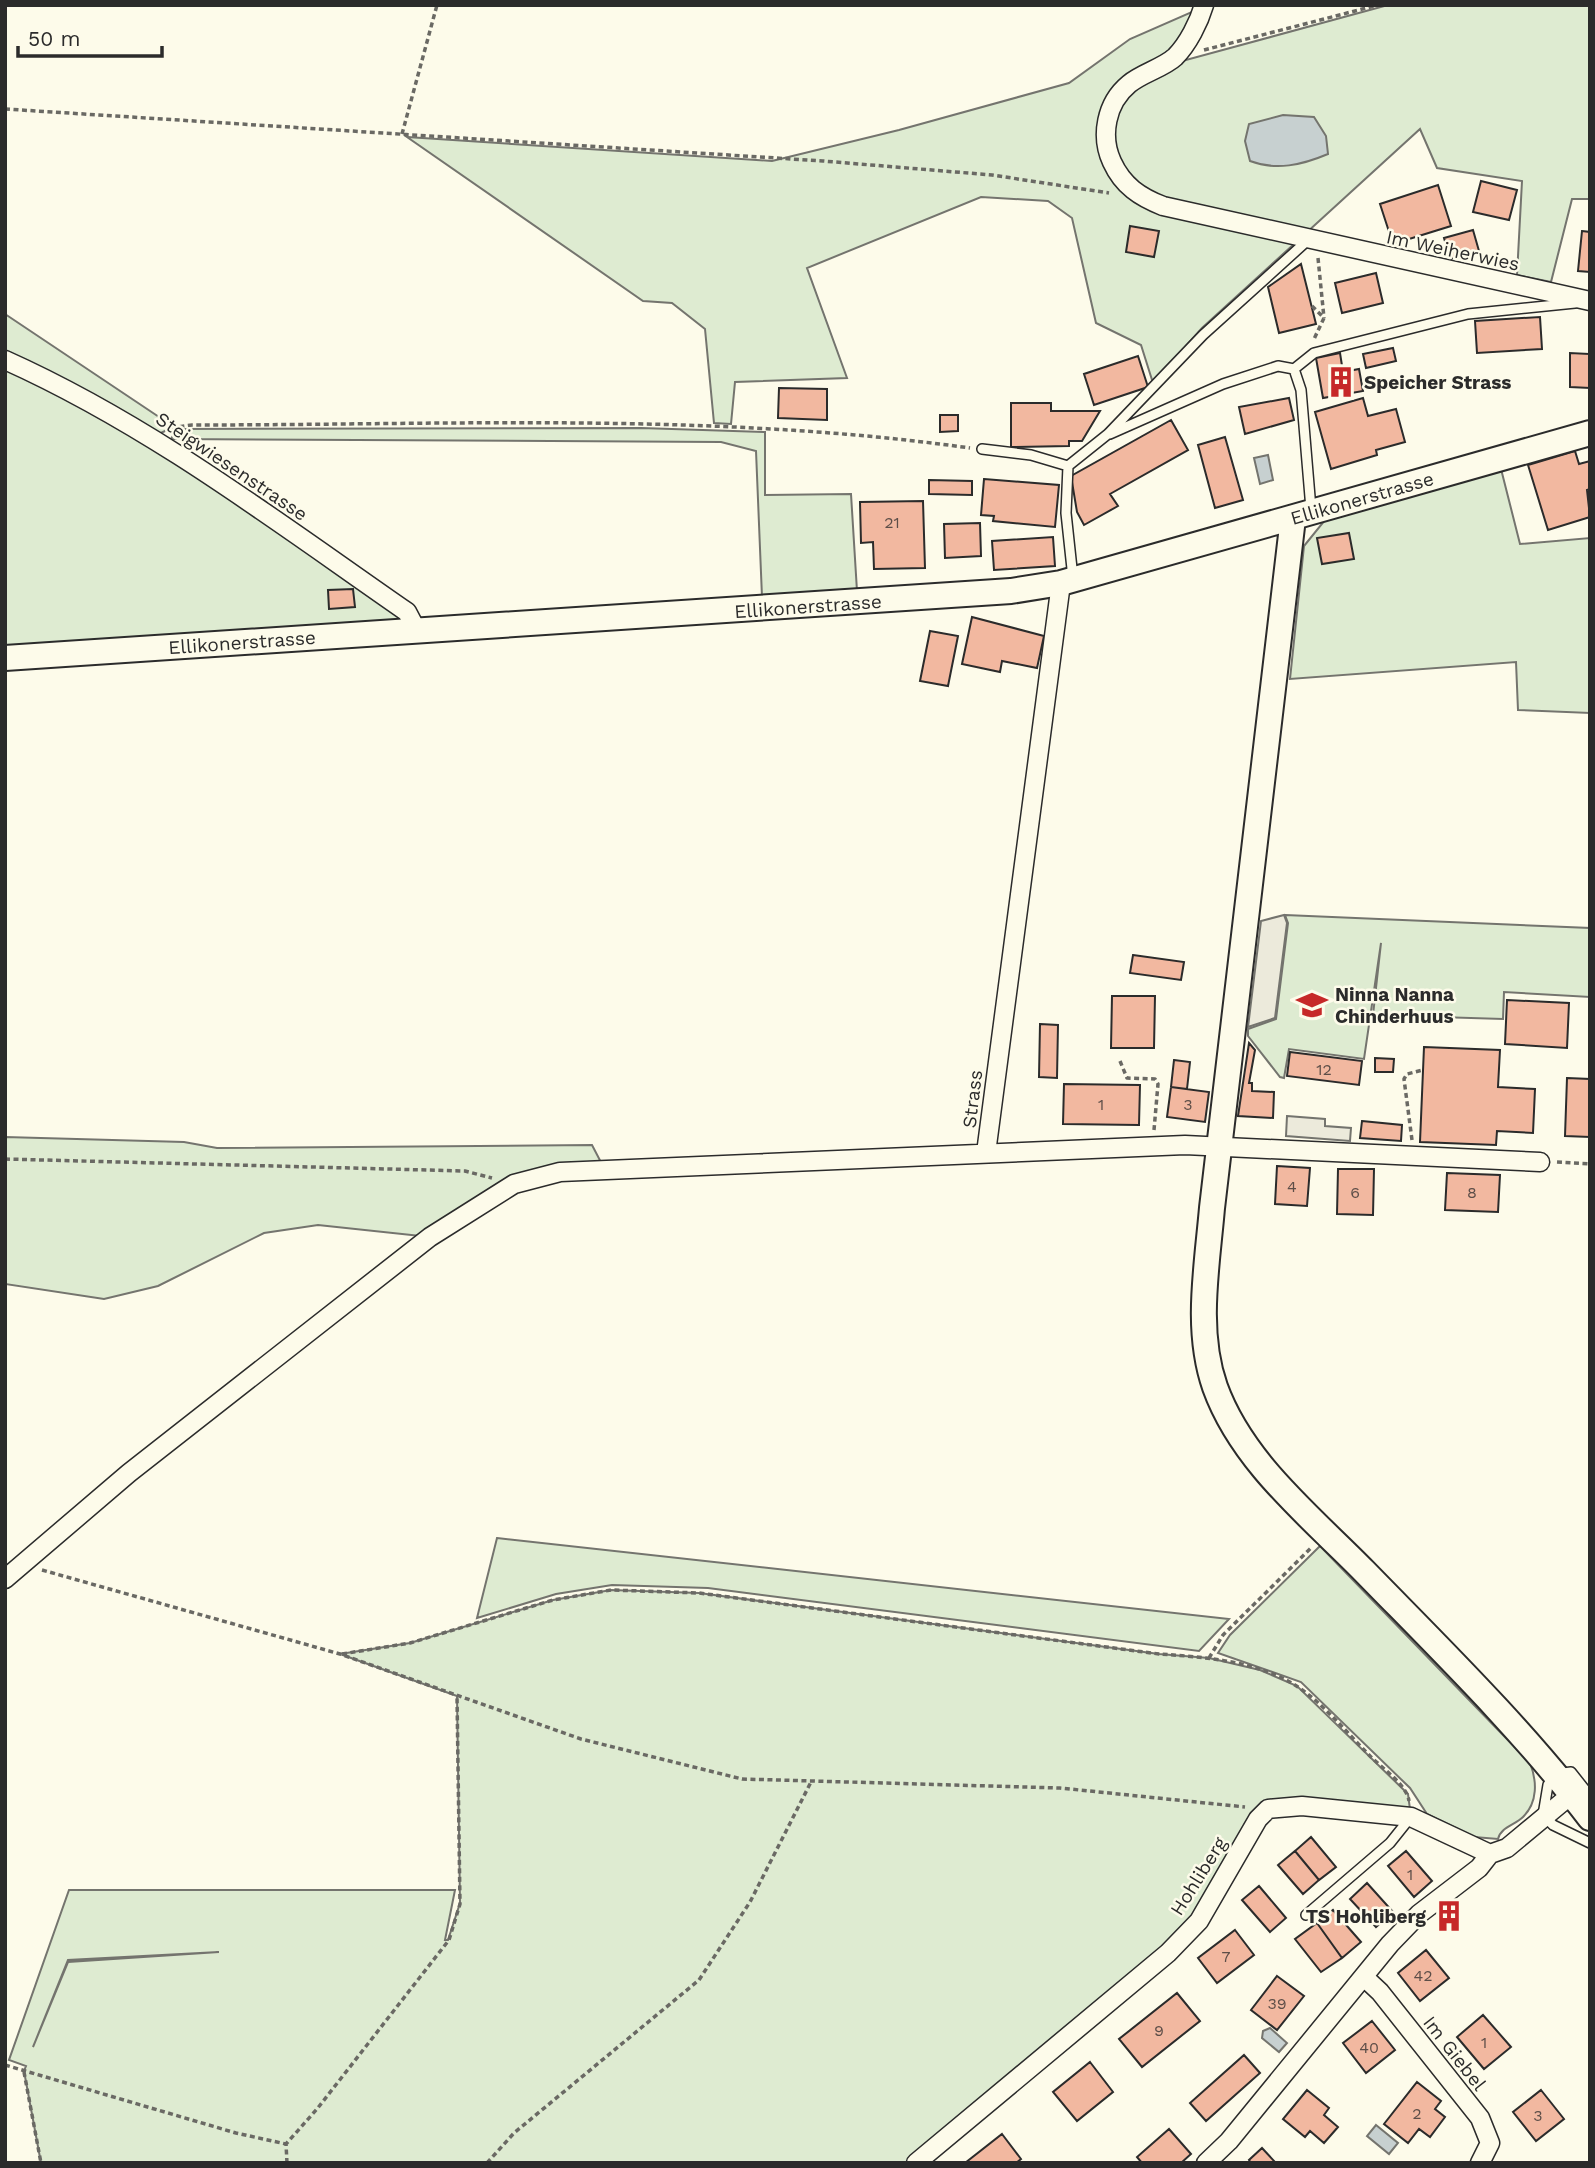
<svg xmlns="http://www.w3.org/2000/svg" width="1595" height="2168" viewBox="0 0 1595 2168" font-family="'Work Sans',sans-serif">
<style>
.green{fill:#deebd1;stroke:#74746e;stroke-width:2;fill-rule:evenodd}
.parking{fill:#eceadb;stroke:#74746e;stroke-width:2}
.water{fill:#c7d0d0;stroke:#74746e;stroke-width:2}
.building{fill:#f2b8a0;stroke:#2b2b2b;stroke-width:2}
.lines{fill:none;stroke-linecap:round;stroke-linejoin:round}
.lane-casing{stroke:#2b2b2b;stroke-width:12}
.street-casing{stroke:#2b2b2b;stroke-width:21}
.secondary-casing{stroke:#2b2b2b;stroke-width:28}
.path{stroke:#6a6964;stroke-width:3.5;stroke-dasharray:5 3.5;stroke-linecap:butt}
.lane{stroke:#fdfbea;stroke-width:9}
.street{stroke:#fdfbea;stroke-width:18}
.secondary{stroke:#fdfbea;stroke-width:24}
.labels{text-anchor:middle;stroke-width:5;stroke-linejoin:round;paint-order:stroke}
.number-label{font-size:16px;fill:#5d4e48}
.street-label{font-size:19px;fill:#2b2b2b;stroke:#fdfbea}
.poi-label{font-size:19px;font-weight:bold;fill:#2b2b2b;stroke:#fdfbea;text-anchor:start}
</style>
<rect width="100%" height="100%" fill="#fdfbea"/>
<path class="green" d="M1388 5H1590V199H1572L1551 282 1517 275 1522 181 1437 168 1420 129 1202 328 1153 383 1141 345 1096 323 1072 218 1048 201 981 197 807 268 847 378 735 382 731 424 714 423 705 329 672 303 643 301 407 137 772 161 899 130 1069 83 1130 39 1194 11 1164 66Z
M5 314 174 427 154 436 407 612 417 631 5 658Z
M641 428 765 432V495L851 494 857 591 762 597 756 451 721 442 171 439 177 429Z
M1500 465 1520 544 1590 538V713L1518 710 1516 662 1290 679 1304 546 1329 515Z
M1285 915 1590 928V997L1504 992 1503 1019 1373 1015 1381 943 1364 1059 1289 1049 1284 1078 1280 1077 1248 1036V1029L1276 1019 1288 923Z
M5 1137 184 1142 217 1148 592 1145 605 1170 514 1184 430 1237 318 1225 264 1233 158 1286 104 1299 5 1284Z
M497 1538 1229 1619 1199 1651 708 1588 612 1585 556 1594 477 1618Z
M1320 1546 1530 1763C1537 1781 1538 1802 1523 1817 1515 1825 1501 1827 1498 1839L1474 1837 1427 1814 1410 1788 1301 1682 1218 1653 1230 1635Z
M611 1590 699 1593 1159 1654 1209 1658 1260 1670 1297 1686 1408 1794 1411 1817 1268 1809 1199 1921 916 2163H41L24 2071 26 2066 9 2060 69 1890H455L445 1940H448L460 1903 457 1696 340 1654 410 1643 553 1600ZM219 1952 68 1962 33 2047 68 1960Z"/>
<path class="parking" d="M1284 915 1287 923 1275 1018 1248 1027 1261 921Z
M1287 1116 1325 1119V1126L1351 1128 1350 1141 1286 1136Z"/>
<path class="water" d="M1283 115 1314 117 1326 136 1328 154C1302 165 1276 171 1250 161L1245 141 1249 124Z
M1268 455 1273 480 1260 484 1254 458Z
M1270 2028 1287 2043 1279 2052 1262 2038 1263 2031Z
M1376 2125 1398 2143 1389 2154 1367 2136Z"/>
<path class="building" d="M1481 181 1517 190 1509 220 1473 212Z
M1438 185 1451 226 1393 244 1380 204Z
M1130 226 1159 231 1154 257 1126 252Z
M1473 230 1479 251 1450 259 1444 238Z
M1582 231 1590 232V272L1578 271Z
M1301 264 1316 324 1279 333 1268 287Z
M1376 273 1383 303 1342 313 1335 283Z
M1540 317 1542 349 1477 353 1475 321Z
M1393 348 1396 361 1366 368 1363 354Z
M1589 348 1590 388 1570 387V353L1589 354Z
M1340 353 1343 372 1359 369 1363 391 1323 398 1316 358Z
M1138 356 1148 387 1094 405 1084 374Z
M779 388 827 389V420L778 418Z
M1289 398 1294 420 1245 434 1239 407Z
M1363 398 1368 416 1396 409 1405 442 1376 450 1377 455 1331 469 1315 412Z
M1011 403H1051V411H1100L1082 441H1069V446L1011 447Z
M940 415H958V431L940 432Z
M1171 420 1188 450 1110 494 1118 506 1084 525 1077 512 1071 476Z
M1225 437 1243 500 1215 508 1198 445Z
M1575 451 1579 464 1590 461V489L1587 490 1590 517 1548 530 1528 465Z
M984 479 1059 485 1055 527 993 521 994 516 981 515Z
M929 480 972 481V495L929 494Z
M923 501 925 568 874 569 873 542 861 543 860 502Z
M980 523 981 556 945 558 944 524Z
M1349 533 1354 559 1322 564 1317 538Z
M1053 537 1055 566 994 570 992 541Z
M353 589 355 607 329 609 328 590Z
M972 617 1044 636 1037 668 1002 661 1000 672 962 664Z
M930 631 958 636 948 686 920 681Z
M1133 955 1184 962 1181 980 1130 973Z
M1112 996H1155L1154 1048H1111Z
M1507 1000 1569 1003 1567 1048 1505 1044Z
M1040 1024 1058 1025 1057 1078 1039 1077Z
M1249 1043 1255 1050 1249 1083H1252V1091L1274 1092 1273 1118 1238 1116Z
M1424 1047 1500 1050 1498 1087 1535 1089 1533 1133 1497 1131 1496 1145 1420 1142Z
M1290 1052 1362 1061 1359 1085 1287 1076Z
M1375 1058 1394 1059 1393 1072H1375Z
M1174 1060 1190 1062 1187 1089 1171 1087Z
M1567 1078 1590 1079V1137L1565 1136Z
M1064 1084 1140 1085 1139 1125 1063 1124Z
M1171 1087 1209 1092 1205 1122 1167 1117Z
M1362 1121 1402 1125 1401 1141 1360 1138Z
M1277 1166 1310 1168 1307 1206 1275 1204Z
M1338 1169H1374L1373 1215 1337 1214Z
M1447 1173 1500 1175 1498 1212 1445 1210Z
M1311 1837 1336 1867 1319 1880 1295 1851Z
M1295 1851 1319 1880 1303 1894 1278 1865Z
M1406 1851 1432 1881 1414 1897 1388 1866Z
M1367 1883 1393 1912 1376 1927 1350 1899Z
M1259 1886 1286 1918 1270 1932 1242 1900Z
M1333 1910 1361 1942 1342 1958 1317 1923Z
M1450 1912 1454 1919 1446 1925 1442 1919Z
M1317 1923 1342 1958 1321 1972 1295 1939Z
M1235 1930 1254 1955 1217 1983 1198 1958Z
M1426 1950 1449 1978 1420 2001 1398 1973Z
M1277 1976 1304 1996 1277 2030 1251 2010Z
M1177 1993 1200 2021 1142 2067 1119 2039Z
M1483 2015 1511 2047 1484 2069 1457 2037Z
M1372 2021 1395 2050 1366 2073 1343 2043Z
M1244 2055 1260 2073 1206 2121 1190 2103Z
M1090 2062 1113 2092 1077 2121 1053 2092Z
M1417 2082 1441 2101 1435 2109 1445 2117 1430 2137 1419 2129 1408 2143 1384 2124Z
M1307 2090 1329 2108 1324 2115 1338 2127 1324 2143 1310 2131 1305 2137 1283 2119Z
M1541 2090 1564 2119 1536 2141 1513 2112Z
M1169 2129 1191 2154 1181 2163H1142L1137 2157Z
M1002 2134 1021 2159 1016 2163H965Z
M1262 2148 1275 2162 1251 2163 1249 2160Z"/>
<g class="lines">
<defs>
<path id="lane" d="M1294 369 1314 353 1468 314 1575 303
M1110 434 1223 384 1278 366 1294 369 1301 390 1311 509
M982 449 1031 455 1068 466
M1073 578 1066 513 1068 466 1108 434 1203 335 1308 240
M1590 1796 1571 1772 1555 1774 1548 1785 1543 1815 1553 1825 1590 1843
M1306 1915 1390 1843 1410 1818"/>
<path id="street" d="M1204 5C1199 22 1188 44 1175 57 1163 68 1142 73 1129 84 1106 103 1100 136 1112 162 1123 186 1140 197 1163 206L1590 301
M5 360C150 425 277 522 407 612L417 631
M986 1153 1061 583
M5 1579 129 1473 430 1237 514 1184 560 1172 1185 1145 1540 1162
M1364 1977 1380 1992 1480 2118 1490 2143 1480 2163
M916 2163 1168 1953 1199 1921 1258 1819 1268 1809 1302 1806 1411 1817 1490 1854
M1206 2163 1229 2141 1390 1944 1419 1914 1479 1868 1490 1854 1507 1848 1572 1794"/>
<path id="secondary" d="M1293 518 1212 1208C1207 1267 1195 1330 1215 1387 1242 1462 1310 1516 1364 1571 1442 1651 1522 1729 1590 1818
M5 658 1011 591 1061 583 1590 433"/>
</defs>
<use href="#lane" class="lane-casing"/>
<use href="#street" class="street-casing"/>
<use href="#secondary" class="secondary-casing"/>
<path class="path" d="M1204 50 1378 5
M5 109 823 161 992 175 1109 193
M402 134 437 5
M1318 258 1324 318
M1312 306 1324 318 1314 339
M171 428 192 425C451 425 713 412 970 448
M1120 1061 1127 1078 1155 1079 1158 1084 1154 1130
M1412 1140 1404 1079 1407 1074 1423 1070
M5 1159 465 1171 492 1178
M1557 1162 1590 1164
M42 1570 340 1654 581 1739 742 1779 1060 1788 1245 1807
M342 1654 410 1643 553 1600 611 1590 699 1593 1159 1654C1204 1657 1259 1661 1298 1687 1325 1705 1348 1734 1371 1757 1382 1768 1407 1785 1409 1801
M1209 1658 1223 1635 1312 1547
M5 2065 236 2133 286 2144
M24 2072 41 2163
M287 2163 286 2144 317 2109 449 1940 460 1904 457 1696
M487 2163 514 2133 699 1980 750 1902 811 1782"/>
<use href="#lane" class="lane"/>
<use href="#street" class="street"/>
<use href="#secondary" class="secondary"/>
</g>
<defs>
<symbol id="building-bare" viewBox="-9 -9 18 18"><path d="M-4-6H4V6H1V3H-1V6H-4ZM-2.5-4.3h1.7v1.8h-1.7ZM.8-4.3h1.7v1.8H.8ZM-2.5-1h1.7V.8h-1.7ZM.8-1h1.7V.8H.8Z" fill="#c62828" stroke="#fdfbea" stroke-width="2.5" paint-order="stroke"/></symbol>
<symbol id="school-bare" viewBox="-9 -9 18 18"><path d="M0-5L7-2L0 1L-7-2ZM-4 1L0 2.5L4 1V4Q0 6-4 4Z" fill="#c62828" stroke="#fdfbea" stroke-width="2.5" paint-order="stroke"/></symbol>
</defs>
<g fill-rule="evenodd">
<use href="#building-bare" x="1319" y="360" width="44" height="44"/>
<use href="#school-bare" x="1290" y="983" width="44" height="44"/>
<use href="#building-bare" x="1427" y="1894" width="44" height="44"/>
</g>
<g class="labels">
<g class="number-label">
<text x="892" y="528">21</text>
<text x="1324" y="1075">12</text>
<text x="1101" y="1110">1</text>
<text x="1188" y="1110">3</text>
<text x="1292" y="1192">4</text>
<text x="1355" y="1198">6</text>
<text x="1472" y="1198">8</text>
<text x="1410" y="1880">1</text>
<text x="1226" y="1962">7</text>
<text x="1423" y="1981">42</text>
<text x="1277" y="2009">39</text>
<text x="1159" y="2036">9</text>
<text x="1484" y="2048">1</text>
<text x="1369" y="2053">40</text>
<text x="1417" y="2119">2</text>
<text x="1538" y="2121">3</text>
</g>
<g class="street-label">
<text transform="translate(1453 250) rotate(12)" y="7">Im Weiherwies</text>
<text transform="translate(232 466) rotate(34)" y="7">Steigwiesenstrasse</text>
<text transform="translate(1362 498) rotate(-16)" y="7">Ellikonerstrasse</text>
<text transform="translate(808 606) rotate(-4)" y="7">Ellikonerstrasse</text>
<text transform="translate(242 642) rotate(-4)" y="7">Ellikonerstrasse</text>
<text transform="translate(972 1099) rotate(-83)" y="7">Strass</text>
<text transform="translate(1198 1876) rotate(-58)" y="7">Hohliberg</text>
<text transform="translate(1455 2053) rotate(52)" y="7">Im Giebel</text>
</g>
<g class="poi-label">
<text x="1364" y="389">Speicher Strass</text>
<text x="1335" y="1001">Ninna Nanna<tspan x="1335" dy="22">Chinderhuus</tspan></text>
<text x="1426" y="1923" text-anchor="end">TS Hohliberg</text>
</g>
</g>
<rect width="1595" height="2168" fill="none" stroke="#2b2b2b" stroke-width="14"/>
<path d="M18 46v10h144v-10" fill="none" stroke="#2b2b2b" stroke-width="3.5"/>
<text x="28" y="46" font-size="21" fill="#2b2b2b" stroke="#fdfbea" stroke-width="5" paint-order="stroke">50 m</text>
</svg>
